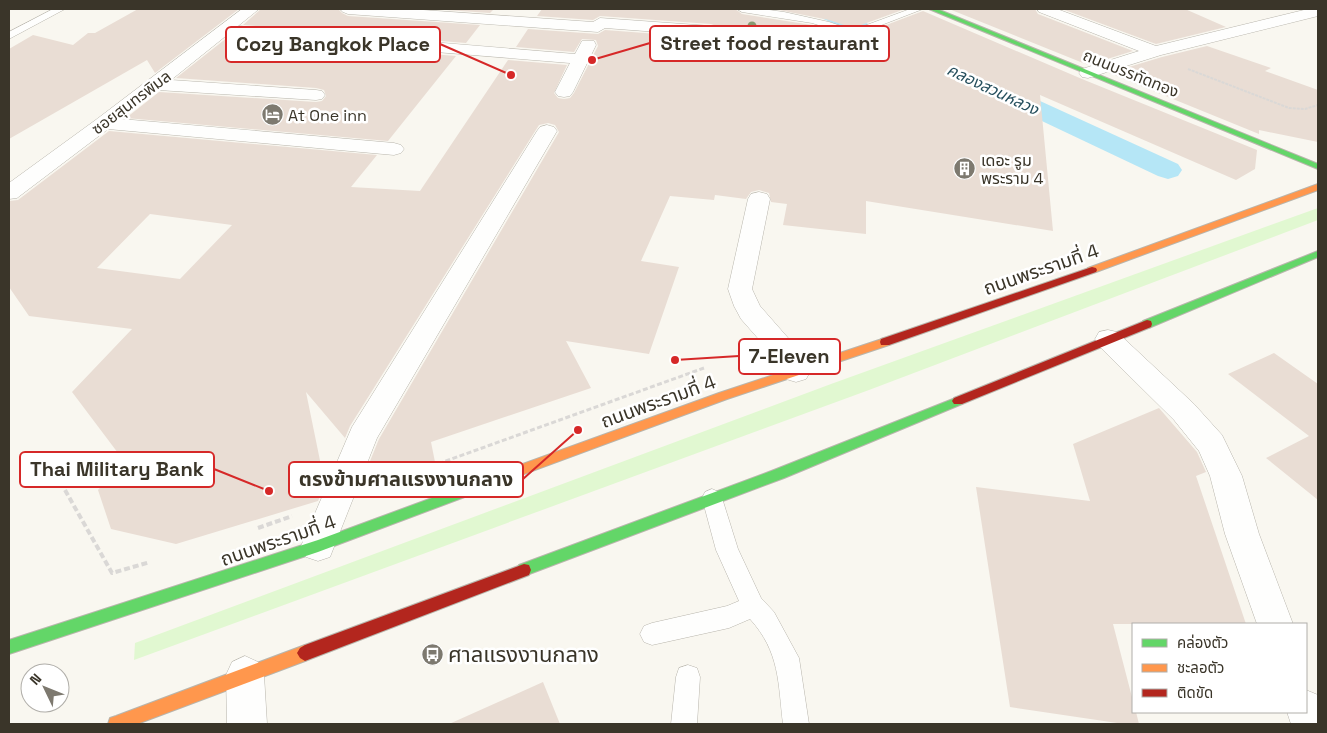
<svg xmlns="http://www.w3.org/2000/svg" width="1327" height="733" viewBox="0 0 1327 733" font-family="'Space Grotesk','Noto Sans Thai',sans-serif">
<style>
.green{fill:#e1f8d1}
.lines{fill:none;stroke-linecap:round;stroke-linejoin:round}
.canal{fill:#b5e6f6;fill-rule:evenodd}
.building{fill:#e9ddd4;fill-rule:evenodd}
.lane-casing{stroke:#b8b5ac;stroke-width:1}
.street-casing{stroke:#b8b5ac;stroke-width:1}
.fast-casing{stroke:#b8b5ac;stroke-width:2}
.slow-casing{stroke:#b8b5ac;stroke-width:2}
.jam-casing{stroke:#b8b5ac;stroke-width:2}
.path-far2{stroke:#dad8d6;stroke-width:2;stroke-dasharray:3 1;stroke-linecap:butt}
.path-far1{stroke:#dad8d6;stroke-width:3;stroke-dasharray:5 2.5;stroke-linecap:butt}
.path{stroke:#dad8d6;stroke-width:4;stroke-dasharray:6 3;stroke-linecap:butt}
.lane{fill:#fefefd;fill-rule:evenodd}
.street{fill:#fefefd;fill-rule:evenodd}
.fast{fill:#63d668;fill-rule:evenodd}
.slow{fill:#ff974d;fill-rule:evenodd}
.jam{fill:#b3261e;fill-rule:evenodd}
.tree{fill:#869b72}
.labels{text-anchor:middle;stroke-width:5;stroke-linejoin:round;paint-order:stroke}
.far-street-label{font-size:16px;fill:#3a3529;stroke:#fff}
.far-water-label{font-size:16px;font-style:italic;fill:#264f5d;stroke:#fff}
.far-poi-label{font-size:16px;fill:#3a3529;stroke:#fff;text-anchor:start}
.street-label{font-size:19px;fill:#3a3529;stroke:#fff}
.near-poi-label{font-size:22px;fill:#3a3529;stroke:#fff;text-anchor:start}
.leader{fill:none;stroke:#d62828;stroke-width:2}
.callout-dot{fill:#d62828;stroke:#fff;stroke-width:2}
.callout{fill:#fff;stroke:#d62828;stroke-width:2}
.callout-label{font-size:20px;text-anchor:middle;font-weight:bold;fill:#3a3529}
</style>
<rect width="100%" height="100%" fill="#f9f7f0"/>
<path class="green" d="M1318 208V220L869 390 134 660 135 643 831 384Z"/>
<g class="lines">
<path class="canal" d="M808 9H835L922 48 925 53 922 58 914 60 906 58 811 13Z
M996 83 1005 85 1178 164 1182 170 1178 176 1168 179 1158 176 987 95 984 90 987 85Z"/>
</g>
<path class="building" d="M138 9H239L155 73 147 60 9 139V49L33 35 73 45 88 33H95Z
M261 9H338L342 13 348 16 480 25 466 43 243 25Z
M432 9H494L490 13Z
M542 9H735L742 14 812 25 852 38 923 11 1082 79 1257 150 1255 169 1236 180 1040 95 1053 231 866 201V234L783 225 787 204 771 202 769 193 759 190 751 192 746 199 715 195 714 200 670 196 641 261 679 267 649 354 566 341 591 388 431 442 435 462 381 481 368 466 379 439 559 132 555 125 548 123 539 125 350 426 345 438 306 392 325 485 318 501 176 544 111 529 98 490 124 461 72 392 132 329 29 316 9 287V201L18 200 109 131 377 155 351 187 420 191 508 60 567 65 554 93 558 98 564 99 570 98 574 93 598 46 596 40 582 39 574 52 516 47 528 29 598 34 605 30 711 38 718 36 721 32 719 27 711 24 600 16 593 20 537 16ZM150 214 232 225 180 279 97 268Z
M774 9H905L853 28 829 20Z
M949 9H1035L1038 14 1133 51 1088 65Z
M1062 9H1185L1226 27 1156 44Z
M228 37 456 56 388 141 126 118 159 92 316 102 322 101 326 96 324 90 316 88 176 78Z
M1207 46 1271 68 1265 71 1318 90V142L1259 130V134L1109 73 1162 57Z
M1274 353 1318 384V500L1266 458 1309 436 1228 374Z
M1159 408 1197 452 1206 472 1196 476 1246 624H1113L1133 701V712H1136L1139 724H1124L1010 707 976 487 1090 501 1073 444Z
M543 682 560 724H449Z"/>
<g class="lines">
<defs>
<path id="lane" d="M53 9H65L9 39V32Z
M737 9H762L784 12 829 22 853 30 910 9H923L853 36 812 23 742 12Z
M712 489 719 492 722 498 738 549 761 598 774 612 799 658 809 724H783C778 683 780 652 750 619L729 628 652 645 644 642 640 634 644 626 652 623 727 606 739 601 716 550 702 498 705 492Z
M688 665 697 668 700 677 697 724H671L676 677 679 668Z"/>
<path id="street" d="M242 9H259L238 26 575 54 582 41H594L596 45 573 92 570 96 564 97 558 96 555 92 570 63 227 35 171 80 316 90 322 91 325 95 322 99 316 100 158 90 121 119 394 143 401 145 404 149 401 153 394 155 108 129 17 198 9 199V183L97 119Z
M340 9H409L593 22 600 18 711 26 717 28 719 31 717 34 711 36 605 28 598 32 348 14 343 12Z
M1037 9H1057L1156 46 1308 9H1318V16L1161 55 1088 78 1082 77 1079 73 1082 69 1139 51 1039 12Z
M547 125 554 127 557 131 377 438 330 557 318 561 306 557 301 546 352 427 537 131 540 127Z
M759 192 767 194 770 199 752 289 760 306 789 339 810 372 806 379 796 382 786 379 770 352 741 319 734 306 728 289 748 199 751 194Z
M1108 330 1117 332 1194 404 1222 435 1242 476 1259 534 1293 624H1257L1225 534 1210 476 1199 451 1174 420 1099 346 1095 339 1099 332Z
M245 656 258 662 264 675 267 724H227L226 675 232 662Z
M1306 690 1318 695V724H1291L1287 712H1306Z"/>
<path id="fast" d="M929 9H937L1318 164V169Z
M1318 251V257L1151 327 1147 328 1142 324 1143 321Z
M958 397 962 398 964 401 962 404 784 478 524 576 519 575 517 570 519 565 774 470Z
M489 477 494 478 495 482 494 486 318 552 9 654V640L318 540Z"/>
<path id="slow" d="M1318 184V190L1096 272H1088L1087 270 1088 268Z
M885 338 889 339 890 342 889 345 727 399 489 487 484 486 483 482 484 478 719 393Z
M305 645 310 648 313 653 310 658 305 661 137 724H108L110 718 116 716Z"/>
<path id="jam" d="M1092 267 1096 268 1097 270 1096 272 889 345H881L880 342 881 339Z
M1147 320 1151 321 1152 324 1151 327 962 404H954L952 401 954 398Z
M524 564 529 565 531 570 529 575 305 661 300 658 297 653 300 648 305 645Z"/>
</defs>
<use href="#lane" class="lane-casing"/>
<use href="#street" class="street-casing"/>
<use href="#fast" class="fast-casing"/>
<use href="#slow" class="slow-casing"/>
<use href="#jam" class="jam-casing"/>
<path class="path-far2" d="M1188 69 1289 108 1305 109 1318 105"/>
<path class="path-far1" d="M396 479 704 368"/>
<path class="path" d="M378 485 399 477
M65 490 112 573 150 562
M258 528 292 516"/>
<use href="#lane" class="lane"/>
<use href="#street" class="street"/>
<use href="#fast" class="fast"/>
<use href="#slow" class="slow"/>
<use href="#jam" class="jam"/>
</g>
<circle class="tree" cx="752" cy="26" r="4.5"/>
<defs>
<symbol id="hotel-disc" viewBox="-11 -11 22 22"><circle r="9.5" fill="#7d796f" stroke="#fff"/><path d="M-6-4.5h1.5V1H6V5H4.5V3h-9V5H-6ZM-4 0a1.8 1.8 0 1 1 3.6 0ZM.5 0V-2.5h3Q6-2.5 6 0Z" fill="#fff"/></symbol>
<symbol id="building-disc" viewBox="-11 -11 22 22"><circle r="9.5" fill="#7d796f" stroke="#fff"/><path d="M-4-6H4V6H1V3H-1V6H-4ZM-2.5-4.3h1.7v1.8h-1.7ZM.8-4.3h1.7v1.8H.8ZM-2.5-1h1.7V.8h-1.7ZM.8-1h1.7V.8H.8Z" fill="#fff"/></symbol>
<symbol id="bus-disc" viewBox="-11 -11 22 22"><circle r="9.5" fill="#7d796f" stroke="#fff"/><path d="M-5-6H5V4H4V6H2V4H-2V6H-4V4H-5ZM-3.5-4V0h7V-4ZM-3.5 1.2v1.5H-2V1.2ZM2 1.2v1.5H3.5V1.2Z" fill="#fff"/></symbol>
</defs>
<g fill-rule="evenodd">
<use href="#hotel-disc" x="260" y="102" width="25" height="25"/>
<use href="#building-disc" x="952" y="156" width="25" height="25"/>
<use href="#bus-disc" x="420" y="642" width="25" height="25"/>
</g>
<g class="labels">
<g class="far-street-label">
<text transform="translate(1131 73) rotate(22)" y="6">ถนนบรรทัดทอง</text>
<text transform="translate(131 102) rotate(-37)" y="6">ซอยสุนทรพิมล</text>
</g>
<g class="far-water-label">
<text transform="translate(993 89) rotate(25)" y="6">คลองสวนหลวง</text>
</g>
<g class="far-poi-label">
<text x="288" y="121">At One inn</text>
<text x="981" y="166">เดอะ รูม<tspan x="981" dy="18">พระราม 4</tspan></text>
</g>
<g class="street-label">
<text transform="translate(1041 269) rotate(-19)" y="7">ถนนพระรามที่ 4</text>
<text transform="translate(658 401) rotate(-20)" y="7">ถนนพระรามที่ 4</text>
<text transform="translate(278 540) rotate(-19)" y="7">ถนนพระรามที่ 4</text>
</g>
<g class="near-poi-label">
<text x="448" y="662">ศาลแรงงานกลาง</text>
</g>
</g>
<path class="leader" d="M592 60L650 43M511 75L440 44M675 360L739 356M269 491L214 469M578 430L523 479"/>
<g class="callout-dot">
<circle cx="592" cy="60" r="5"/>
<circle cx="511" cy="75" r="5"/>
<circle cx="675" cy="360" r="5"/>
<circle cx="269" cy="491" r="5"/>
<circle cx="578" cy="430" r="5"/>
</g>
<g class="callout">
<rect x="650" y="26" width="239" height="35" rx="5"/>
<rect x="226" y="27" width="214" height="35" rx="5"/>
<rect x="739" y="339" width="101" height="35" rx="5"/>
<rect x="20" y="452" width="194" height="35" rx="5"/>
<rect x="289" y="462" width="234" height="35" rx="5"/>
</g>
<g class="callout-label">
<text x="770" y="50">Street food restaurant</text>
<text x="333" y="51">Cozy Bangkok Place</text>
<text x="789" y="363">7-Eleven</text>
<text x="117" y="476">Thai Military Bank</text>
<text x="406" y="486">ตรงข้ามศาลแรงงานกลาง</text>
</g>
<rect width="1327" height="733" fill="none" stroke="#3a3529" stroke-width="20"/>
<rect x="1132" y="623" width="175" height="90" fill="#ffffff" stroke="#b0aea9"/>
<rect x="1142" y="639" width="25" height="8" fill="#63d668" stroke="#b0aea9"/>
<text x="1177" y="648" font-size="15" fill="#3a3529">คล่องตัว</text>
<rect x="1142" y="664" width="25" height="8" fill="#ff974d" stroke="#b0aea9"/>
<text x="1177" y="673" font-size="15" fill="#3a3529">ชะลอตัว</text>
<rect x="1142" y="689" width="25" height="8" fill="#b3261e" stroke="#b0aea9"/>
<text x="1177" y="698" font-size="15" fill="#3a3529">ติดขัด</text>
<g transform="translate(45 688) rotate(313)"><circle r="24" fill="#ffffff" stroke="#b0aea9"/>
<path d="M0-4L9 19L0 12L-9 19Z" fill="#7d796f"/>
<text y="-8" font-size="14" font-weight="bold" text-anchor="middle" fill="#3a3529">N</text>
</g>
</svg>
